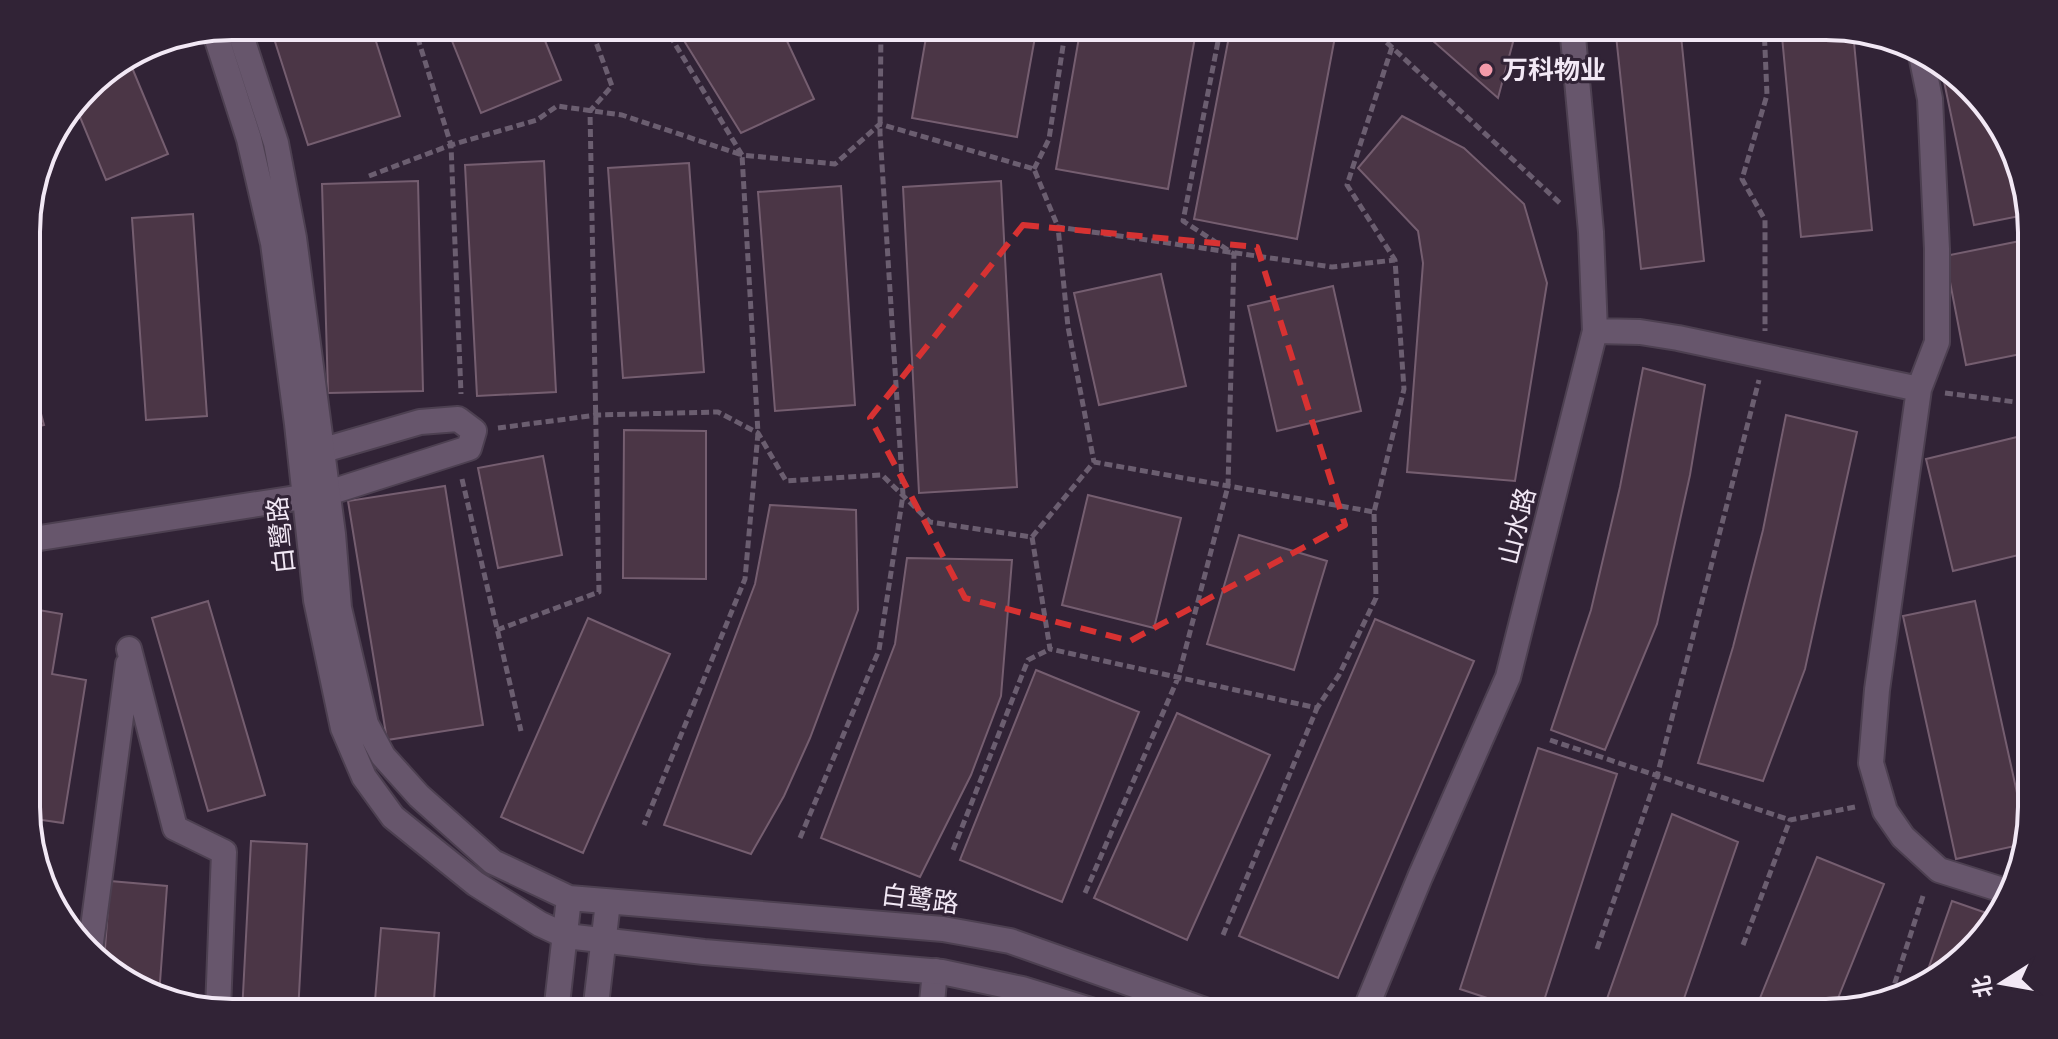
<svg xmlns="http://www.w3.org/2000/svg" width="2058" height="1039" viewBox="0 0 2058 1039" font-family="'Space Grotesk','Noto Sans SC',sans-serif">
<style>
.building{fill:#4b3646;stroke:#755e70;stroke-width:2}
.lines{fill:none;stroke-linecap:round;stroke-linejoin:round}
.street-casing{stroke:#4d4051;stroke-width:28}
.secondary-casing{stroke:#4d4051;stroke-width:28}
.path{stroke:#6b5e70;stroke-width:5;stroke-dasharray:8 4;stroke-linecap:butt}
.street{stroke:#67566c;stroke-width:24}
.secondary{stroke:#67566c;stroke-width:24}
.marked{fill:none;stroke:#d73232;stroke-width:6;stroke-dasharray:16 10;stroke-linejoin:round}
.poi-dot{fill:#f39aaa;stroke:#312336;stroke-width:3}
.labels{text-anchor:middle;stroke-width:6;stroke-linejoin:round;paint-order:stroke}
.poi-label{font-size:26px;font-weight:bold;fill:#f2e8f5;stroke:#312336;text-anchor:start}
.street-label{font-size:26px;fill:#f2e8f5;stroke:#312336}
.rim{fill:none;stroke:#f2e8f5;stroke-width:4}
</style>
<rect width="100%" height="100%" fill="#312336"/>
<path class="building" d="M270 26H371L400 116 308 145Z
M446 26H539L561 80 481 113Z
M675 26H780L814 99 741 133Z
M928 26H1037L1017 137 912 118Z
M1081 26H1197L1168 189 1056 169Z
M1231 26H1337L1297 239 1194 219Z
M1416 26H1505L1513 42 1498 98Z
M1615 26H1680L1704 261 1641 269Z
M1781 26H1826L1853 32 1872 230 1801 237Z
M128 58 168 154 106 180 75 105 96 77Z
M1941 67 1990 107 2030 205V214L1974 225Z
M1402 116 1464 148 1524 204 1547 283 1515 481 1407 472 1423 263 1418 231 1358 168Z
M544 161 556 392 477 396 465 165Z
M689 163 704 372 623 378 608 168Z
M418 181 423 391 328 393 322 184Z
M1001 181 1017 487 919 493 903 187Z
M841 186 855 405 775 411 758 192Z
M193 214 207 416 146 420 132 218Z
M2030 239 2031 352 1966 365 1945 256Z
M1161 274 1186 386 1099 405 1074 293Z
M1333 286 1361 411 1277 431 1248 306Z
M27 361 44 425 27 429Z
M1643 368 1705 385 1690 475 1657 624 1605 750 1551 730 1591 610 1620 487Z
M1786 415 1857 432 1805 669 1763 781 1698 763 1733 647 1763 530Z
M624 430 706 431V579L623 578Z
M2017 437 2031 497V552L1953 571 1926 459Z
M543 456 562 555 498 568 478 468Z
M445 486 483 725 387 740 348 501Z
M1088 495 1181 518 1154 628 1062 605Z
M770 505 856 510 858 610 810 738 784 796 751 854 664 825 755 584Z
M1239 535 1327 561 1294 670 1207 644Z
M907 558 1012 560 1001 696 971 775 920 877 821 838 895 644Z
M208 601 265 795 208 811 152 618Z
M1975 601 2026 834 2024 844 1956 859 1903 616Z
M27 608 62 614 52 674 86 680 63 823 28 818Z
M588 618 670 654 583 853 501 817Z
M1375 619 1474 661 1338 978 1239 936Z
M1036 670 1139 712 1062 902 960 860Z
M1177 713 1270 755 1187 940 1094 898Z
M1538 748 1617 774 1540 1013H1533L1460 989Z
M1672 814 1738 842 1679 1013H1602Z
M251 841 307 844 298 1013H242Z
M1817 857 1884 884 1832 1013H1754Z
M110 881 167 886 159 996 141 992 104 962Z
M1952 901 1995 916 1941 978 1923 984Z
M381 928 439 933 433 1013H374Z
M683 1001 825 1011 682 1013Z"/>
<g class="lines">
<defs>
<path id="street" d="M1920 50 1930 99 1937 249V342L1919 389 1877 690 1871 763 1885 811 1903 837 1939 870 2012 893
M1595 331 1640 332 1678 338 1919 389
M27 540 328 493 469 448 474 431 458 419 420 422 303 456
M129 649 175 828 224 852 218 1010
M90 950 128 664
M931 1013 935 971
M1364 1013 1420 877 1508 677 1595 331 1591 232 1572 26"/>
<path id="secondary" d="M238 26 276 143 294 238 333 534 339 608 366 724 383 756 419 796 493 862 569 898 943 929 1010 941 1213 1013
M214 30 249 139 273 243 297 424 316 600 343 728 364 777 393 817 476 884 540 924 566 936 704 952 942 972 1022 989 1100 1013
M556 1013 569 898
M595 1013 608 902"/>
</defs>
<use href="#street" class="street-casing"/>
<use href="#secondary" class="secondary-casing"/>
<path class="path" d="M414 26 451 145 461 394
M662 26 669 34 742 155 835 164 880 124 1034 169 1058 227
M876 26 881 29 902 30 903 26
M1369 26 1562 205
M1764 26 1767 95 1742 179 1765 220V331
M1392 47 1347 185 1395 260
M1034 169 1049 139 1066 26
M369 176 451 145 537 120 557 106 622 115 742 155 758 433 745 579 644 825
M1945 393 2031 404
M498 428 597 415 718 412 758 433 786 481 882 475 930 522 1032 537 1094 462 1374 512
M462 479 521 731
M1032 537 1050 649 1317 708 1339 675 1376 598 1374 512 1404 389 1395 260 1332 267 1058 227 1068 327 1094 462
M497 630 599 592 590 111 612 86 590 26
M1550 740 1790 820
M800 838 879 650 903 495 880 133 881 29
M953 850 1028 660 1050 649
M1085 893 1178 678 1228 486 1234 254 1183 221 1221 26
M1223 935 1317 708
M1743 945 1790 820 1855 807
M1597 949 1657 776 1759 380
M1891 995 1924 893"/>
<use href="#street" class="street"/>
<use href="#secondary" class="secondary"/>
</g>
<path class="marked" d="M1023 225 1257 247 1345 525 1130 641 965 598 870 418Z"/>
<circle class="poi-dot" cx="1486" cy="70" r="8"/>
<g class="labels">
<g class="poi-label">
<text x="1502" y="79">万科物业</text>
</g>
<g class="street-label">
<text transform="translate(1517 526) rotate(-76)" y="9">山水路</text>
<text transform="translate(281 535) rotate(-96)" y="9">白鹭路</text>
<text transform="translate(920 899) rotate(7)" y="9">白鹭路</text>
</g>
</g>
<path d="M0 0H2058V1039H0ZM232 40H1826A192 192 0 0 1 2018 232V807A192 192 0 0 1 1826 999H232A192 192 0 0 1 40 807V232A192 192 0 0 1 232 40Z" fill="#312336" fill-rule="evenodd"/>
<path class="rim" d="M232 40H1826A192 192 0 0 1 2018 232V807A192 192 0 0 1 1826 999H232A192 192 0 0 1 40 807V232A192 192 0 0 1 232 40Z"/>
<g transform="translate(2002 983) rotate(259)" stroke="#312336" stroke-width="6" paint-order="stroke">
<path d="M0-6L14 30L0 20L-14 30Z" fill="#f2e8f5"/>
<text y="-12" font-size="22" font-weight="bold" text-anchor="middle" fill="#f2e8f5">北</text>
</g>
</svg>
